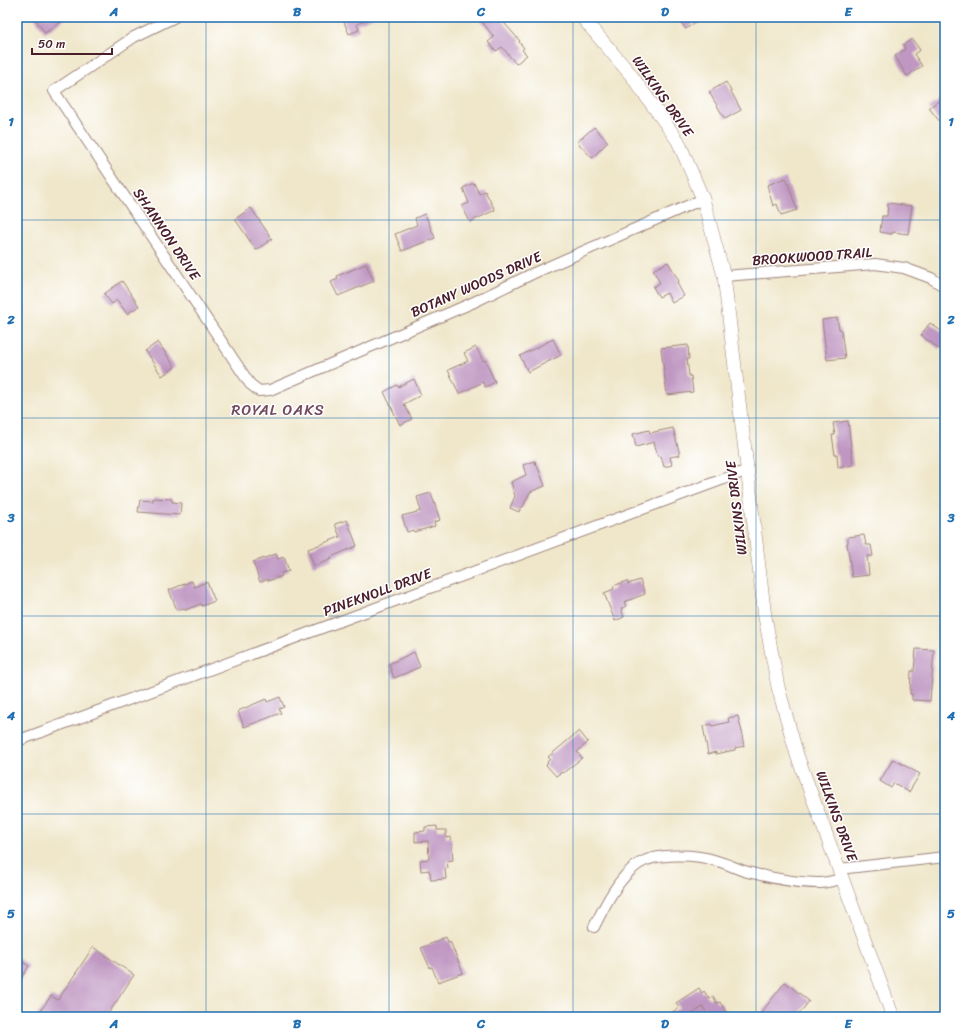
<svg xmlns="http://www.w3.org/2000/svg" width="962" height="1034" viewBox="0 0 962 1034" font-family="Sriracha,sans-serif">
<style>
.building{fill:#bf97c2}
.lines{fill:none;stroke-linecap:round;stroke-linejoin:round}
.minor-casing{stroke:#9d837b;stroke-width:12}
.tertiary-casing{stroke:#9d837b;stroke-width:14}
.minor{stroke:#fff;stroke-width:10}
.tertiary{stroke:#fff;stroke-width:13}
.grid{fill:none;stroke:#1f6fb2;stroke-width:1;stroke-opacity:0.55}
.labels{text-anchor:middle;stroke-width:3;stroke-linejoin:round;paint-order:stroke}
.street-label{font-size:14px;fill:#4a1f2b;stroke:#fff}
.neighbourhood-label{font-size:15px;letter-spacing:1px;fill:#734960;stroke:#fff}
.neatline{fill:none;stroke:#1f6fb2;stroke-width:1.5}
.grid-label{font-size:13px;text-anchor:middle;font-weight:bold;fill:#1f6fb2}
</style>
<rect width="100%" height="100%" fill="#fff"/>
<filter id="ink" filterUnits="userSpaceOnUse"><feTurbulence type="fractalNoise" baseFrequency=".025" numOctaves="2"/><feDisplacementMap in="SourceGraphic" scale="8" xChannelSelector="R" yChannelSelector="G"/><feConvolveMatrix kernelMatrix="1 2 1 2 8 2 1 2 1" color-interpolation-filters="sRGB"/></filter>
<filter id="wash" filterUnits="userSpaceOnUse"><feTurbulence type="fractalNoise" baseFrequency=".012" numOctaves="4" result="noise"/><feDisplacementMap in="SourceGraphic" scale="16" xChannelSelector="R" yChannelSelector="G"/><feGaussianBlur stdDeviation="0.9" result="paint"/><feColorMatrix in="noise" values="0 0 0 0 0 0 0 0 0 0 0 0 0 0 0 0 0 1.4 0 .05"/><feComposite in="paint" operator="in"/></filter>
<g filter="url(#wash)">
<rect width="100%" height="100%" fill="#f0e7cb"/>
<g id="blocks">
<path class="building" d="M34 17H68L45 33Z
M342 17H374L357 24 359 30 349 34Z
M478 17H499L520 41 519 42 524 48 522 50 527 55 516 64 502 47 496 51 488 42 494 37Z
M676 17H702L686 29Z
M912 39 920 50 914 54 922 66 907 76 895 56 905 49 903 45Z
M726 82 741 110 725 119 709 92Z
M945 96V128L929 108Z
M594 127 608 142 592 158 577 142Z
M786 178 797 210 781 215 777 204 773 206 767 185Z
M474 183 479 194 485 191 495 210 470 222 462 206 469 203 463 188Z
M888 203 912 206 908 234 893 232 892 234 880 232 882 216H887Z
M251 208 272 239 256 250 235 219Z
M425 214 435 238 402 251 395 234 417 225 415 218Z
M668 262 679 281 677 283 684 296 672 303 667 293 659 297 653 287 660 283 653 270Z
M366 264 374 281 338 296 331 282 338 279 337 276Z
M122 281 139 306 127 314 117 300 112 304 104 294Z
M837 318 839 329H841L845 358 827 360 822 320Z
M930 323 945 334V341L939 349 921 335Z
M553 339 561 355 528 372 520 356Z
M158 342 175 367 162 376 145 351Z
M688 345 689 359H687L689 376H691L693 392 667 395 661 348Z
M476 347 483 361 485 360 495 382 485 387 483 382 459 394 448 370 468 361 464 353Z
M414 379 421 395 404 404 412 419 400 425 384 392 397 385 398 387Z
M848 421 853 465 838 468 837 454 835 455 832 435H835L833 423Z
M673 428 680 455 670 457 672 465 664 467 661 456 658 457 654 442 636 447 633 434 649 430 650 433Z
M535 461 536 465H537L545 486 530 492 523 507H521L519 512 510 508 515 496 511 482 526 475 523 465Z
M431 493 440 520 434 522 435 526 414 532 413 530 407 532 402 516 421 511 417 497Z
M153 498 172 499V502L181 503 180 515 138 512 140 500 153 501Z
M347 520 357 546 331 557 332 559 314 566 308 549 340 537 335 524Z
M864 535 866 545H871L873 556H867L869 575 852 577 847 543H848V537Z
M276 554 278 559 284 557 289 571 281 573 282 576 268 581V579L260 582 253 562Z
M640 580 645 594 624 602 626 606 621 609 624 617 615 621 604 593 614 589 613 586 627 581 628 584Z
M192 581 194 587 207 582 215 601 202 606 201 604 185 610 184 608 177 610 169 590Z
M916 649 934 650 930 701 912 700V694H910L911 671H914Z
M414 652 420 667 394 678 389 664Z
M280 697 284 707 279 709 281 713 244 727 238 711 266 699 267 702Z
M738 716 743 736H742L744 746 735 748V750L716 754V752L708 754 703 726 712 724V726L729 722 728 718Z
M579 731 588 742 577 752 582 758 563 773 562 772 556 776 546 765 548 763 547 762 550 759 548 757Z
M893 759 920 774 909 792 894 783 891 788 880 781Z
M437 826V830H446V838L451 837 453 860 447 861 448 868 445 869 446 879 431 880 430 872H429V870L421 871 420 860 429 859 428 841 415 842V832L425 831V827Z
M446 937 448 942 450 941 463 973 438 982 432 967 430 968 421 948Z
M93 947 134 975 106 1017H36L51 996 58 1000Z
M17 958 29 966 17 985Z
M785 982 809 1001 797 1017H758Z
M699 988 702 993 704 991 709 999 713 996 717 1003 720 1002 729 1017H709L703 1007 687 1017H664L679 1008 676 1003Z"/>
</g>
</g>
<g filter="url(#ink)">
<use href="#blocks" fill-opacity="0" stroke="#9d837b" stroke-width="1"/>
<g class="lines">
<defs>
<path id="minor" d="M175 17 134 37 54 91 250 384 259 391 270 390 472 303 534 273 703 199
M724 276 875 264 904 268 931 278 945 287
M17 741 748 470
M839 869 945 857
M594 927C604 907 618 878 637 865 655 852 697 854 717 861 729 864 740 871 752 873 772 878 798 883 818 883 826 883 835 880 843 879"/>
<path id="tertiary" d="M582 17 631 75 678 141 703 199 724 276 765 617 778 687 797 755 893 1017"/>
</defs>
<use href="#minor" class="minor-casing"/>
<use href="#tertiary" class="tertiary-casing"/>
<use href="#minor" class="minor"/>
<use href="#tertiary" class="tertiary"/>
</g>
</g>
<path class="grid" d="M206 17V1017M389 17V1017M573 17V1017M756 17V1017M17 220H945M17 418H945M17 616H945M17 814H945"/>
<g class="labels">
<g class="street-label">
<text transform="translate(663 96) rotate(55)" y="5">WILKINS DRIVE</text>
<text transform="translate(167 234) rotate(56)" y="5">SHANNON DRIVE</text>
<text transform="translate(812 256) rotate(-4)" y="5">BROOKWOOD TRAIL</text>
<text transform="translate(476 284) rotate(-24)" y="5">BOTANY WOODS DRIVE</text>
<text transform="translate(736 508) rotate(-97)" y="5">WILKINS DRIVE</text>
<text transform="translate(377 592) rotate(-20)" y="5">PINEKNOLL DRIVE</text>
<text transform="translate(837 816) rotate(70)" y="5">WILKINS DRIVE</text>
</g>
<g class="neighbourhood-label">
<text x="278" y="415">ROYAL OAKS</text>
</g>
</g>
<rect width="962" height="1034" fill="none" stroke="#fff" stroke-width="44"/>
<path d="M32 48v6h80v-6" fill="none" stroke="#4a1f2b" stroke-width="2"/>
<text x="38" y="48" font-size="12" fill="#4a1f2b" stroke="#ffffff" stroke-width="3" paint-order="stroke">50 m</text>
<rect x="22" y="22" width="918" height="990" class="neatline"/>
<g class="grid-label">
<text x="114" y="16">A</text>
<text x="297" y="16">B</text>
<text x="481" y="16">C</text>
<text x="665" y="16">D</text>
<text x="848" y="16">E</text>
<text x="11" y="126">1</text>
<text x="951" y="126">1</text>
<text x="11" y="324">2</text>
<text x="951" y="324">2</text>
<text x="11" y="522">3</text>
<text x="951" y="522">3</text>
<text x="11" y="720">4</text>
<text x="951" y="720">4</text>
<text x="11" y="918">5</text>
<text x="951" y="918">5</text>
<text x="114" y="1028">A</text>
<text x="297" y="1028">B</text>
<text x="481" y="1028">C</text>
<text x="665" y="1028">D</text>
<text x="848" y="1028">E</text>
</g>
</svg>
